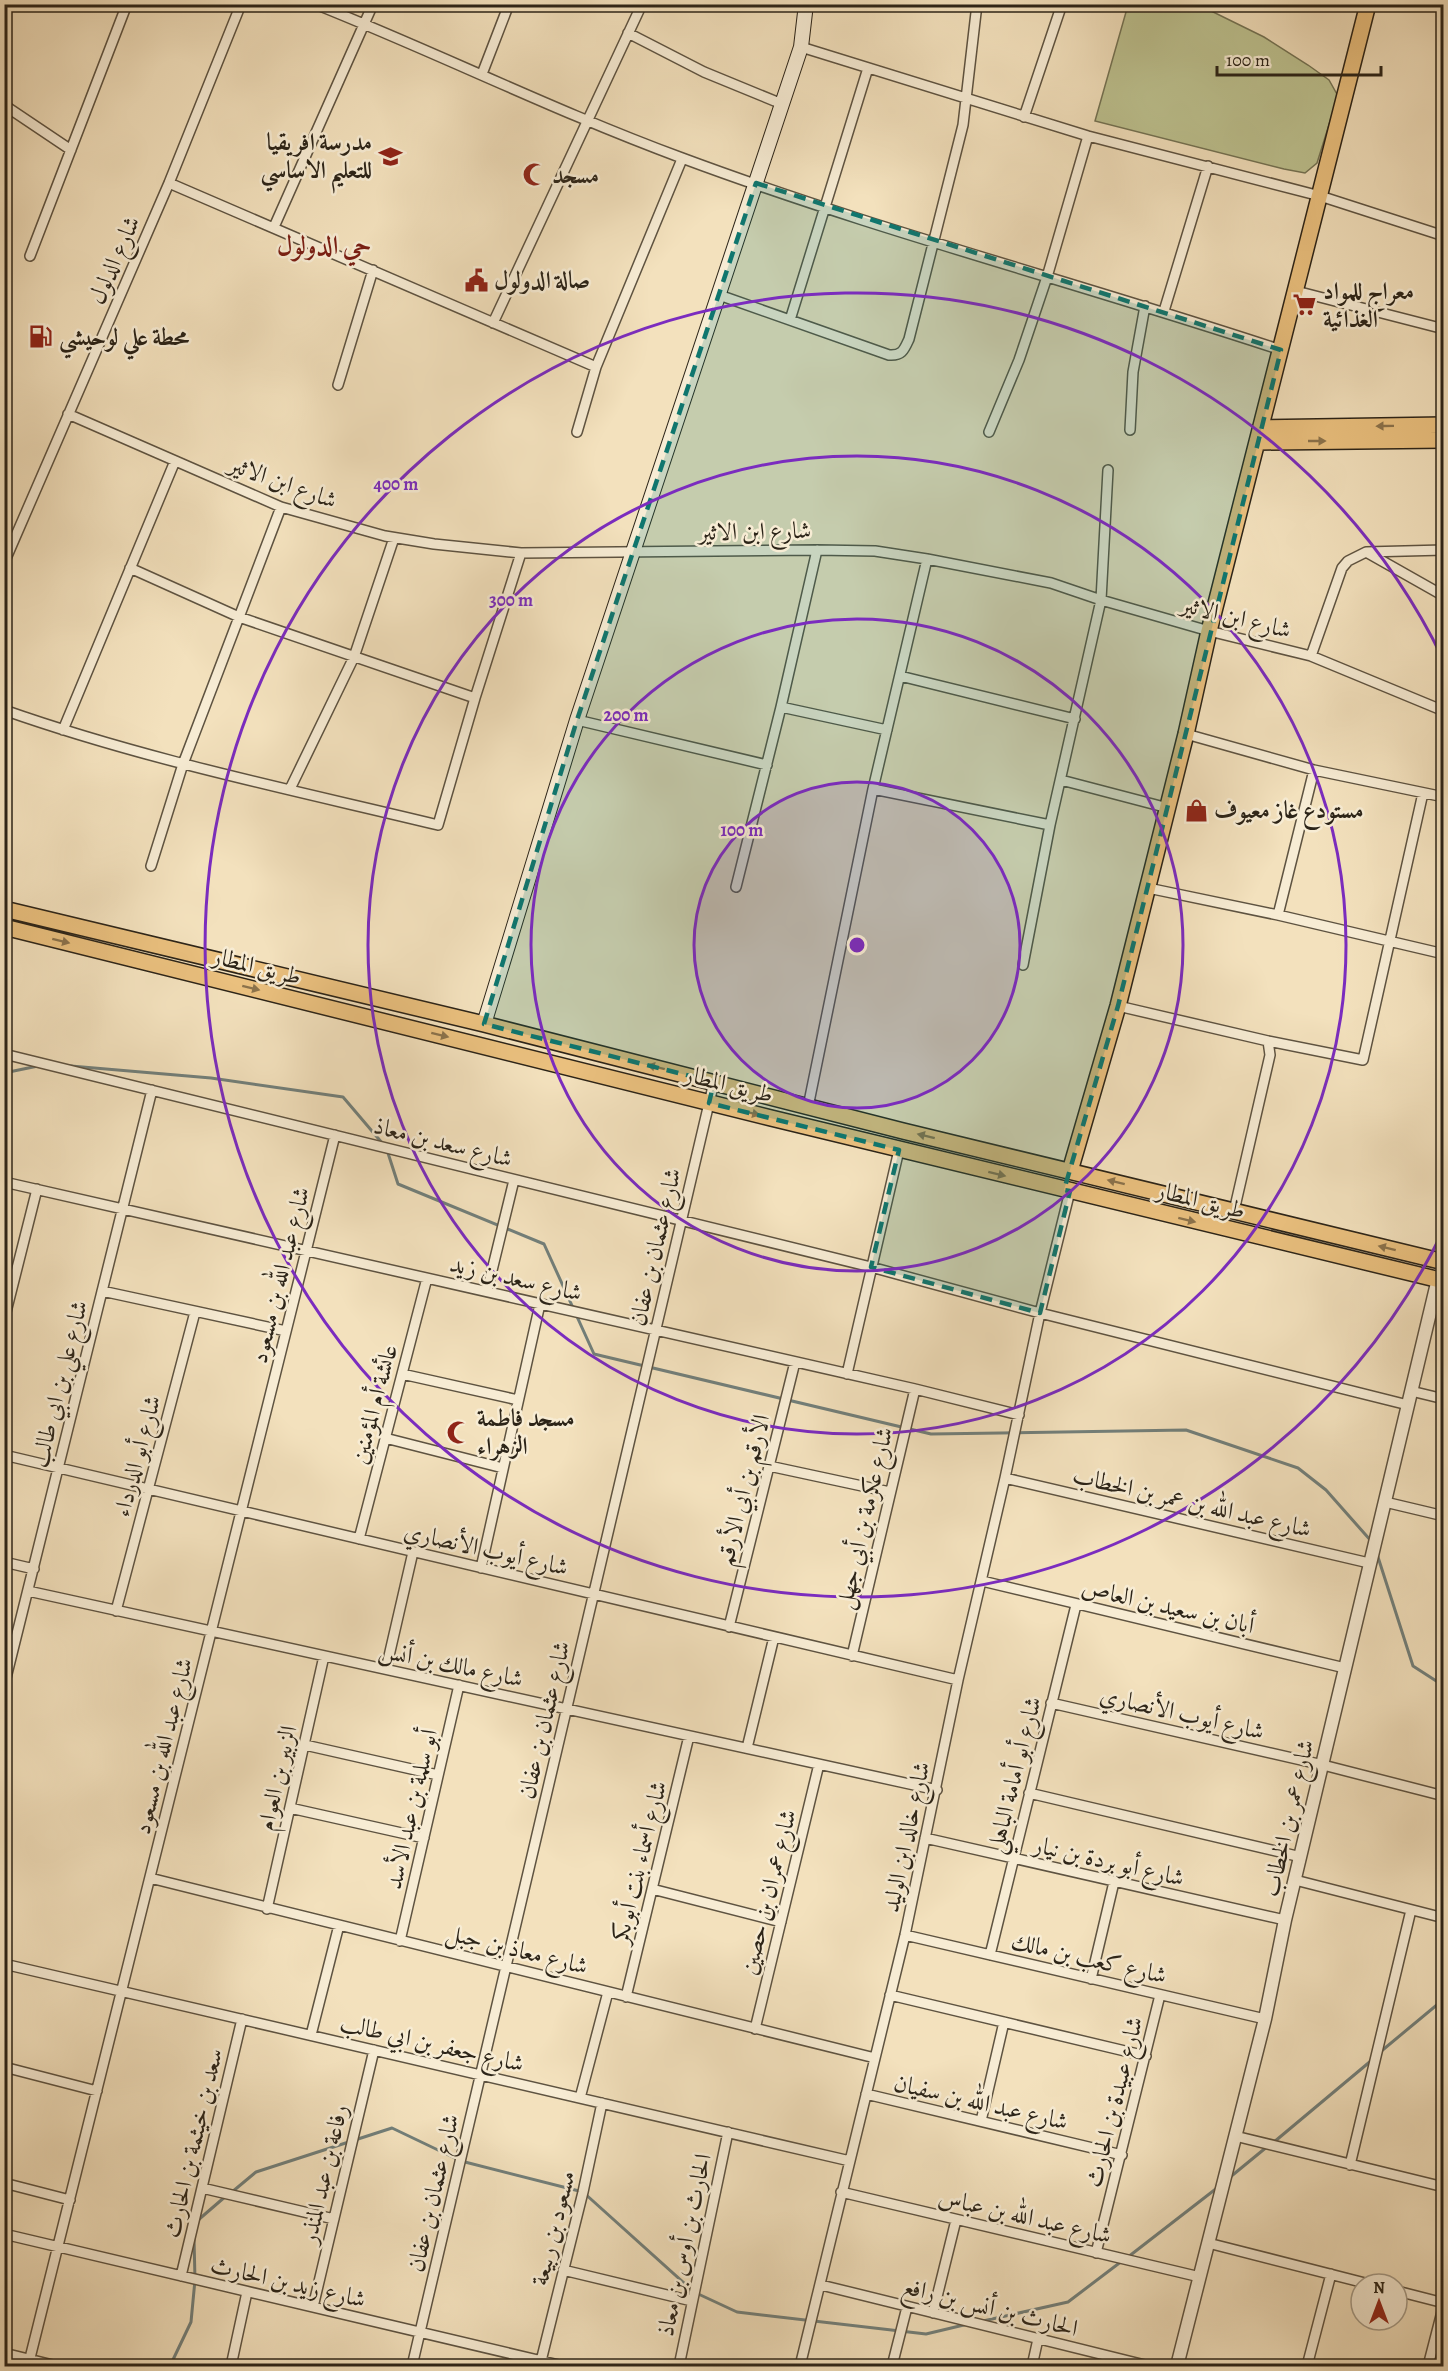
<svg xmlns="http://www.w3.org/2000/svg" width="1448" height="2371" viewBox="0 0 1448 2371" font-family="Alegreya,Amiri,serif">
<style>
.green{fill:#bdc290;stroke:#747354;stroke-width:1.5}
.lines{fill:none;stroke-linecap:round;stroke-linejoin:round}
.stream{stroke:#727f7a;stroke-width:3}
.minor-casing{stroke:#5e5341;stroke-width:12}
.tertiary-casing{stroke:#5e5341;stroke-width:15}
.secondary-casing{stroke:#2c2418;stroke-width:16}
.primary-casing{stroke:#2c2418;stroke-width:18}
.trunk-casing{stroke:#2c2418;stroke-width:18}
.minor{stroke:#f7ecd4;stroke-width:9}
.tertiary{stroke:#f7ecd4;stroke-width:12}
.secondary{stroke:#f7ecd4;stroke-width:14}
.primary{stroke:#eac07e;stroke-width:15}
.trunk{stroke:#eac07e;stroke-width:15}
.oneway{fill:#8b724b}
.marked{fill:#0f766e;fill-opacity:0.2;stroke:#0f766e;stroke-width:4.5;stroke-dasharray:12 8;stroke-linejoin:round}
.ring{fill:none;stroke:#7b2cbf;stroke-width:3}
.labels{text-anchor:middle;stroke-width:5;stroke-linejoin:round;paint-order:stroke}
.poi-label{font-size:24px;font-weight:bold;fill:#2c2418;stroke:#f7ecd4;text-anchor:start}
.street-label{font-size:24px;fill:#2c2418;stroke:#f7ecd4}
.neighbourhood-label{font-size:26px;font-weight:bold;fill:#7a1f14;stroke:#f7ecd4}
.centre{fill:#7b2cbf;stroke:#f7ecd4;stroke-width:3}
.ring-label{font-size:18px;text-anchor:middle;font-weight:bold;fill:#7b2cbf;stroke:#f7ecd4;stroke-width:5;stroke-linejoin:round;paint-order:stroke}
</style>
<rect width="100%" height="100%" fill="#f3e1bd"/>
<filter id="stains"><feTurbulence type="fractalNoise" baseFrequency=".00333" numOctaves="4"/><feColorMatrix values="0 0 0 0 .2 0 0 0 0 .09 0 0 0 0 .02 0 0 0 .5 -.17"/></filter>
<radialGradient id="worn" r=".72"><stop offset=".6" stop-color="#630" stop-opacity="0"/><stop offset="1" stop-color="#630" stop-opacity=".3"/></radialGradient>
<path class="green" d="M1128 5H1199L1264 37 1308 65 1329 80 1338 96 1317 163 1305 173 1284 169 1095 121Z"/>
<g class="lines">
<path class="stream" d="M71 1066 211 1078 343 1097 383 1144
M4 1073 38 1066
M387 1150 398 1184 544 1244 594 1354 931 1434 1186 1430 1298 1468 1326 1490 1372 1542
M1377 1554 1413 1666 1444 1686
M1379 2053 1444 1999
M1274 2142 1372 2060
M1229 2178 1268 2146
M232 2192 256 2172 392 2128 461 2161 583 2192 694 2292 737 2312 926 2334 968 2324
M197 2221 226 2196
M1128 2257 1217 2188
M983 2321 1068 2302 1122 2261
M170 2366 191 2322 195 2280 194 2238"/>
<defs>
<path id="minor" d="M315 4C438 53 557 112 682 158 878 231 1082 284 1281 350
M4 14 11 4
M628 33 704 72 782 104
M801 47 1088 136 1320 196 1444 236
M482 74 509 4
M4 105 71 150
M1024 117 1062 4
M169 183 596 367
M274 227 373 4
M30 256 127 4
M1296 291 1444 329
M719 295 889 355C902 356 904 350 909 339L963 125 977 4
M1164 311 1208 166
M790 320 868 68
M493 323 642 4
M338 385 373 270
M68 414 281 507 385 536 434 544 521 553 817 550 875 551 927 559 1051 583 1101 600 1209 631 1311 656 1444 711
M1130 430 1133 372 1145 306
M577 432 596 367 682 159
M989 432 1019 360 1047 277 1088 136
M1368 553 1444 596
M4 563 169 183 241 4
M130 568 239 617 475 698
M1311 656 1342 568 1348 561 1366 552 1444 550
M900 676 1075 719
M781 707 887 730
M4 710C146 760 293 790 438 825L475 698 521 553
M577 720 767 765
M63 730 175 461
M1186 734 1314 770 1444 797
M1061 780 1168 808
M290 789 354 657 394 538
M873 789 1050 825
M151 866 183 764 281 507
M736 887 781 707 817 550
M1148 888 1278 915 1444 954
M1278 915 1314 770
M1023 965 1050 825 1101 600 1108 470
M1118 1006 1268 1041 1363 1060 1423 793
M4 1054 871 1267 1040 1313 1408 1405
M808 1107 873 789 927 559
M4 1182 915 1389 1019 1415
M1234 1211 1270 1055 1268 1041
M102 1291 286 1331
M487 1291 514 1180
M4 1320 37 1189
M402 1374 518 1400
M847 1374 899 1150
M1411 1391 1444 1399
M385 1438 503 1468
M4 1455 958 1680
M769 1466 890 1492
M1005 1478 1369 1563
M1385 1502 1444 1516
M359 1539 427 1278
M4 1562 34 1569
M481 1568 540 1304
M982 1581 1345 1668
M28 1591 937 1790
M116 1611 195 1312
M729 1627 795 1362
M852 1656 915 1389
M386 1669 413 1552
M4 1686 152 1090
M1051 1703 1323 1765 1444 1796
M305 1745 438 1775
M747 1748 774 1637
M1029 1793 1301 1857
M290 1808 424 1838
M925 1838 1285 1920
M150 1878 875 2058
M1295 1880 1444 1918
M652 1889 781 1922
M267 1909 324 1656
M905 1935 1265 2019
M400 1941 459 1685
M990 1955 1076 1605
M4 1964 850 2161
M1091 1979 1114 1882
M890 1995 1146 2056
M626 1997 689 1736
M755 2029 819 1764
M311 2035 339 1925
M4 2067 97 2091
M866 2094 1122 2155
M580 2098 608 1992
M981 2121 1004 2022
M1235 2136 1444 2187
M1350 2165 1411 1910
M4 2183 70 2200
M202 2188 334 2219
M841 2192 1200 2277
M4 2234 563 2366
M1208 2243 1369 2284
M1096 2253 1160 1995
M563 2270 692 2301
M181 2276 242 2019
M821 2285 1149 2366
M1397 2291 1444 2303
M313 2307 374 2050
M933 2313 956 2220
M4 2353 57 2366
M541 2361 583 2192 602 2103
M28 2366 335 1135
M231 2366 247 2292
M412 2366 714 1082
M679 2366 728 2132
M800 2366 905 1935 958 1680 1005 1478 1040 1313 1070 1191
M892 2366 907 2307
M1032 2366 1038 2339
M1307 2366 1331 2274
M1428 2366 1444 2304"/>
<path id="tertiary" d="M1177 2366 1265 2019 1285 1920 1438 1279"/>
<path id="secondary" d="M484 1024 577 720 801 47 806 4"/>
<path id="primary" d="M1262 428 1444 425
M1259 442 1444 440
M1070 1171 1118 1006 1186 734 1209 631 1368 4"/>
<path id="trunk" d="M4 909 484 1024 903 1131 1444 1262
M4 927 771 1118 1444 1281"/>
</defs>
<use href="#minor" class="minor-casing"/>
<use href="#tertiary" class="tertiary-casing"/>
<use href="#secondary" class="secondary-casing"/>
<use href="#primary" class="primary-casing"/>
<use href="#trunk" class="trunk-casing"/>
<use href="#minor" class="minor"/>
<use href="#tertiary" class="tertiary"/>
<use href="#secondary" class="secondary"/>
<use href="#primary" class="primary"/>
<use href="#trunk" class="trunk"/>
</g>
<defs><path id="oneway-solid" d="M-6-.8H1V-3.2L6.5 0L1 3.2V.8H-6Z" transform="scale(1.5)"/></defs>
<g class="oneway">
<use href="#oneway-solid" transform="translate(1385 426) rotate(179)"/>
<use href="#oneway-solid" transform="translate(1317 441)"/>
<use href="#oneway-solid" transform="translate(61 941) rotate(14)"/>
<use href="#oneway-solid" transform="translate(251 988) rotate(14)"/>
<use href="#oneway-solid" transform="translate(440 1035) rotate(14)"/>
<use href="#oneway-solid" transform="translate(656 1067) rotate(-166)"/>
<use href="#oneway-solid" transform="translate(751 1113) rotate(14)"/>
<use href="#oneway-solid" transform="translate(926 1136) rotate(-166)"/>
<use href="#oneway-solid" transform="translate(997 1174) rotate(14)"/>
<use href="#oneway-solid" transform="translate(1116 1182) rotate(-166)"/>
<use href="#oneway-solid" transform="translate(1187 1220) rotate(14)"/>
<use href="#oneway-solid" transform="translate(1387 1248) rotate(-166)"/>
</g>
<path class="marked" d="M756 183 1281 350 1118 1006 1064 1190 1070 1191 1040 1313 871 1267 899 1150 709 1103 714 1082 484 1024 577 720Z"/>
<circle cx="857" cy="945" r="163" fill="#7b2cbf" fill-opacity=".12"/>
<g class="ring">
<circle cx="857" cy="945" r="163"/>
<circle cx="857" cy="945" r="326"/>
<circle cx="857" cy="945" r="489"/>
<path d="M1443 1231A652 652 0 1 1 1443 659"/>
</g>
<defs>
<symbol id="school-bare" viewBox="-9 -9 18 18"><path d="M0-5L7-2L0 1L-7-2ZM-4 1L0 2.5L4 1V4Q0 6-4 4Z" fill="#8f2418" stroke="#f7ecd4" stroke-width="2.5" paint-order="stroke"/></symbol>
<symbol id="mosque-bare" viewBox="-9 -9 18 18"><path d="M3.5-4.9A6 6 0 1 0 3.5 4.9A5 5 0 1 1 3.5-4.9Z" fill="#8f2418" stroke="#f7ecd4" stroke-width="2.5" paint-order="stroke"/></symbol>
<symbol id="civic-bare" viewBox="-9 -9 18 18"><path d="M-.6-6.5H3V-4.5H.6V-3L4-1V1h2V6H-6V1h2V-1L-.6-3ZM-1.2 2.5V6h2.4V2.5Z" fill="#8f2418" stroke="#f7ecd4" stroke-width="2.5" paint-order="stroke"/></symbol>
<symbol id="supermarket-bare" viewBox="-9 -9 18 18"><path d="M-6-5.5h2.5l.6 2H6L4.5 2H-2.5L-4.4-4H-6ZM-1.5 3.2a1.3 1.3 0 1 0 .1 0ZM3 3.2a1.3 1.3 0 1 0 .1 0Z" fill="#8f2418" stroke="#f7ecd4" stroke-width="2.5" paint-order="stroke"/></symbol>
<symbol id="fuel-bare" viewBox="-9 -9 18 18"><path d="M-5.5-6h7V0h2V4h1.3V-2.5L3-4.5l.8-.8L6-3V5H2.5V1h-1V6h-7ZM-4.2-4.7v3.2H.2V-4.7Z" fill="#8f2418" stroke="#f7ecd4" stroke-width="2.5" paint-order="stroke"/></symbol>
<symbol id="shop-bare" viewBox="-9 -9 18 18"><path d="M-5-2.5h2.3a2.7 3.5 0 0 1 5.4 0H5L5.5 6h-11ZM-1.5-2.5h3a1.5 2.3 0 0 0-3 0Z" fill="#8f2418" stroke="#f7ecd4" stroke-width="2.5" paint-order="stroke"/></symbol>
</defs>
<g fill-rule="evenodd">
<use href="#school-bare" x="374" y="140" width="33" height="33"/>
<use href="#mosque-bare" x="518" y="158" width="33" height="33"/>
<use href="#civic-bare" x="460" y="264" width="33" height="33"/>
<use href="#supermarket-bare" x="1288" y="288" width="33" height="33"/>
<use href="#fuel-bare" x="24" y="320" width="33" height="33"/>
<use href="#shop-bare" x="1180" y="794" width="33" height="33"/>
<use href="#mosque-bare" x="442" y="1416" width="33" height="33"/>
</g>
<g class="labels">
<g class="poi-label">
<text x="372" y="150" text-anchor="end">مدرسة افريقيا<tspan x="372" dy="28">للتعليم الاساسي</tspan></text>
<text x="552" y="183">مسجد</text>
<text x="494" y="288">صالة الدولول</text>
<text x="1323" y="299">معراج للمواد<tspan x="1323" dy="28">الغذائية</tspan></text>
<text x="59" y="345">محطة علي لوحيشي</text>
<text x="1214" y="818">مستودع غاز معيوف</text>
<text x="477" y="1426">مسجد فاطمة<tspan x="477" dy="28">الزهراء</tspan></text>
</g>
<g class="street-label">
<text transform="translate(114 260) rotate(-66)" y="8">شارع الدلول</text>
<text transform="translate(283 482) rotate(20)" y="8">شارع ابن الاثير</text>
<text transform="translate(755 531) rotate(-1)" y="8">شارع ابن الاثير</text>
<text transform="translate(1236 617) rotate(14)" y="8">شارع ابن الاثير</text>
<text transform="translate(257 966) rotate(14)" y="8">طريق المطار</text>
<text transform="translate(729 1084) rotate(14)" y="8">طريق المطار</text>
<text transform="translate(443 1142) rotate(14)" y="8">شارع سعد بن معاذ</text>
<text transform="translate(1201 1200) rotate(14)" y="8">طريق المطار</text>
<text transform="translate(655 1247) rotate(-77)" y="8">شارع عثمان بن عفان</text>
<text transform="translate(280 1275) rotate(-76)" y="8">شارع عبد الله بن مسعود</text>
<text transform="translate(516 1278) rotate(13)" y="8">شارع سعد بن زيد</text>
<text transform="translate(59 1384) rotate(-76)" y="8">شارع علي بن ابي طالب</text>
<text transform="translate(374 1404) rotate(-75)" y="8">عائشة أم المؤمنين</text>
<text transform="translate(137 1456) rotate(-75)" y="8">شارع أبو الدرداء</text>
<text transform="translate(743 1490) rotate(-76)" y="8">الأرقم بن أبي الأرقم</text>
<text transform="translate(1192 1502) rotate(13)" y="8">شارع عبد الله بن عمر بن الخطاب</text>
<text transform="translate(864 1518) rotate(-77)" y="8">شارع عكرمة بن أبي جهل</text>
<text transform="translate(486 1549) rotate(13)" y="8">شارع أيوب الأنصاري</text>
<text transform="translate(1168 1606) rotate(13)" y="8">أبان بن سعيد بن العاص</text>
<text transform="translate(451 1664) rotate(12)" y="8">شارع مالك بن أنس</text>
<text transform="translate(1182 1713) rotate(13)" y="8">شارع أيوب الأنصاري</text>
<text transform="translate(544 1720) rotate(-77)" y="8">شارع عثمان بن عفان</text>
<text transform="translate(163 1746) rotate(-76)" y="8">شارع عبد الله بن مسعود</text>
<text transform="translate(1014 1775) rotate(-76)" y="8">شارع أبو أمامة الباهلي</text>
<text transform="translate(277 1778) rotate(-77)" y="8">الزبير بن العوام</text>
<text transform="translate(411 1809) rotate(-77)" y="8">أبو سلمة بن عبد الأسد</text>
<text transform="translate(1288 1818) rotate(-77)" y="8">شارع عمر بن الخطاب</text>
<text transform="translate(906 1837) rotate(-78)" y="8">شارع خالد ابن الوليد</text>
<text transform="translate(1109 1861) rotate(13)" y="8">شارع أبو بردة بن نيار</text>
<text transform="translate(639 1862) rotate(-76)" y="8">شارع أسماء بنت أبوبكر</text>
<text transform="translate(768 1892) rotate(-76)" y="8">شارع عمران بن حصين</text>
<text transform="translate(517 1949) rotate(14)" y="8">شارع معاذ بن جبل</text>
<text transform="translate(1089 1958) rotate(13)" y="8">شارع كعب بن مالك</text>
<text transform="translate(432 2043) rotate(13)" y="8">شارع جعفر بن ابي طالب</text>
<text transform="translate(981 2102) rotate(13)" y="8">شارع عبد الله بن سفيان</text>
<text transform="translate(1114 2102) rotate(-76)" y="8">شارع عبيدة بن الحارث</text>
<text transform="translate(193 2143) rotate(-77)" y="8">سعد بن خيثمة بن الحارث</text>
<text transform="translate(324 2174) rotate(-77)" y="8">رفاعة بن عبد المنذر</text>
<text transform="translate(433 2193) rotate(-77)" y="8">شارع عثمان بن عفان</text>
<text transform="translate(1025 2216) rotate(13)" y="8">شارع عبد الله بن عباس</text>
<text transform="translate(553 2228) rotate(-76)" y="8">مسعود بن ربيعة</text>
<text transform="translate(684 2245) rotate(-78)" y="8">الحارث بن أوس بن معاذ</text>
<text transform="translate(288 2282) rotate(13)" y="8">شارع زيد بن الحارث</text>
<text transform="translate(990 2307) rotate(14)" y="8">الحارث بن أنس بن رافع</text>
</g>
<g class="neighbourhood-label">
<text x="324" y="254">حي الدولول</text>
</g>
</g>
<circle cx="857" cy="945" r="9" class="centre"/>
<g class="ring-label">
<text x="396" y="490">400 m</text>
<text x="511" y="606">300 m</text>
<text x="626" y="721">200 m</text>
<text x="742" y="836">100 m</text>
</g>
<rect width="1448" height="2371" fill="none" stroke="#f3e1bd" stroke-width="24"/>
<rect x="6" y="6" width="1436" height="2359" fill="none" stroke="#2c2418" stroke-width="3"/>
<rect x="12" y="12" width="1424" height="2347" fill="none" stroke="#2c2418" stroke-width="1.5"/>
<g transform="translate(1379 2302)"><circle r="28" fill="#f7ecd4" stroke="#a69c89" stroke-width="1.5"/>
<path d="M0-4.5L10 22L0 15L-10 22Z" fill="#8f2418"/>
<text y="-9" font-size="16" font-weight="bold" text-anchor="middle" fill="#2c2418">N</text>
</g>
<path d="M1217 66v9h164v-9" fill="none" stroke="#2c2418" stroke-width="3"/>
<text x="1226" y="66" font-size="18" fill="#2c2418" stroke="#f7ecd4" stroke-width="4.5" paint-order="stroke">100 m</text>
<rect width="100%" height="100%" filter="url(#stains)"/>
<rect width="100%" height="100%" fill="url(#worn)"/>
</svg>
